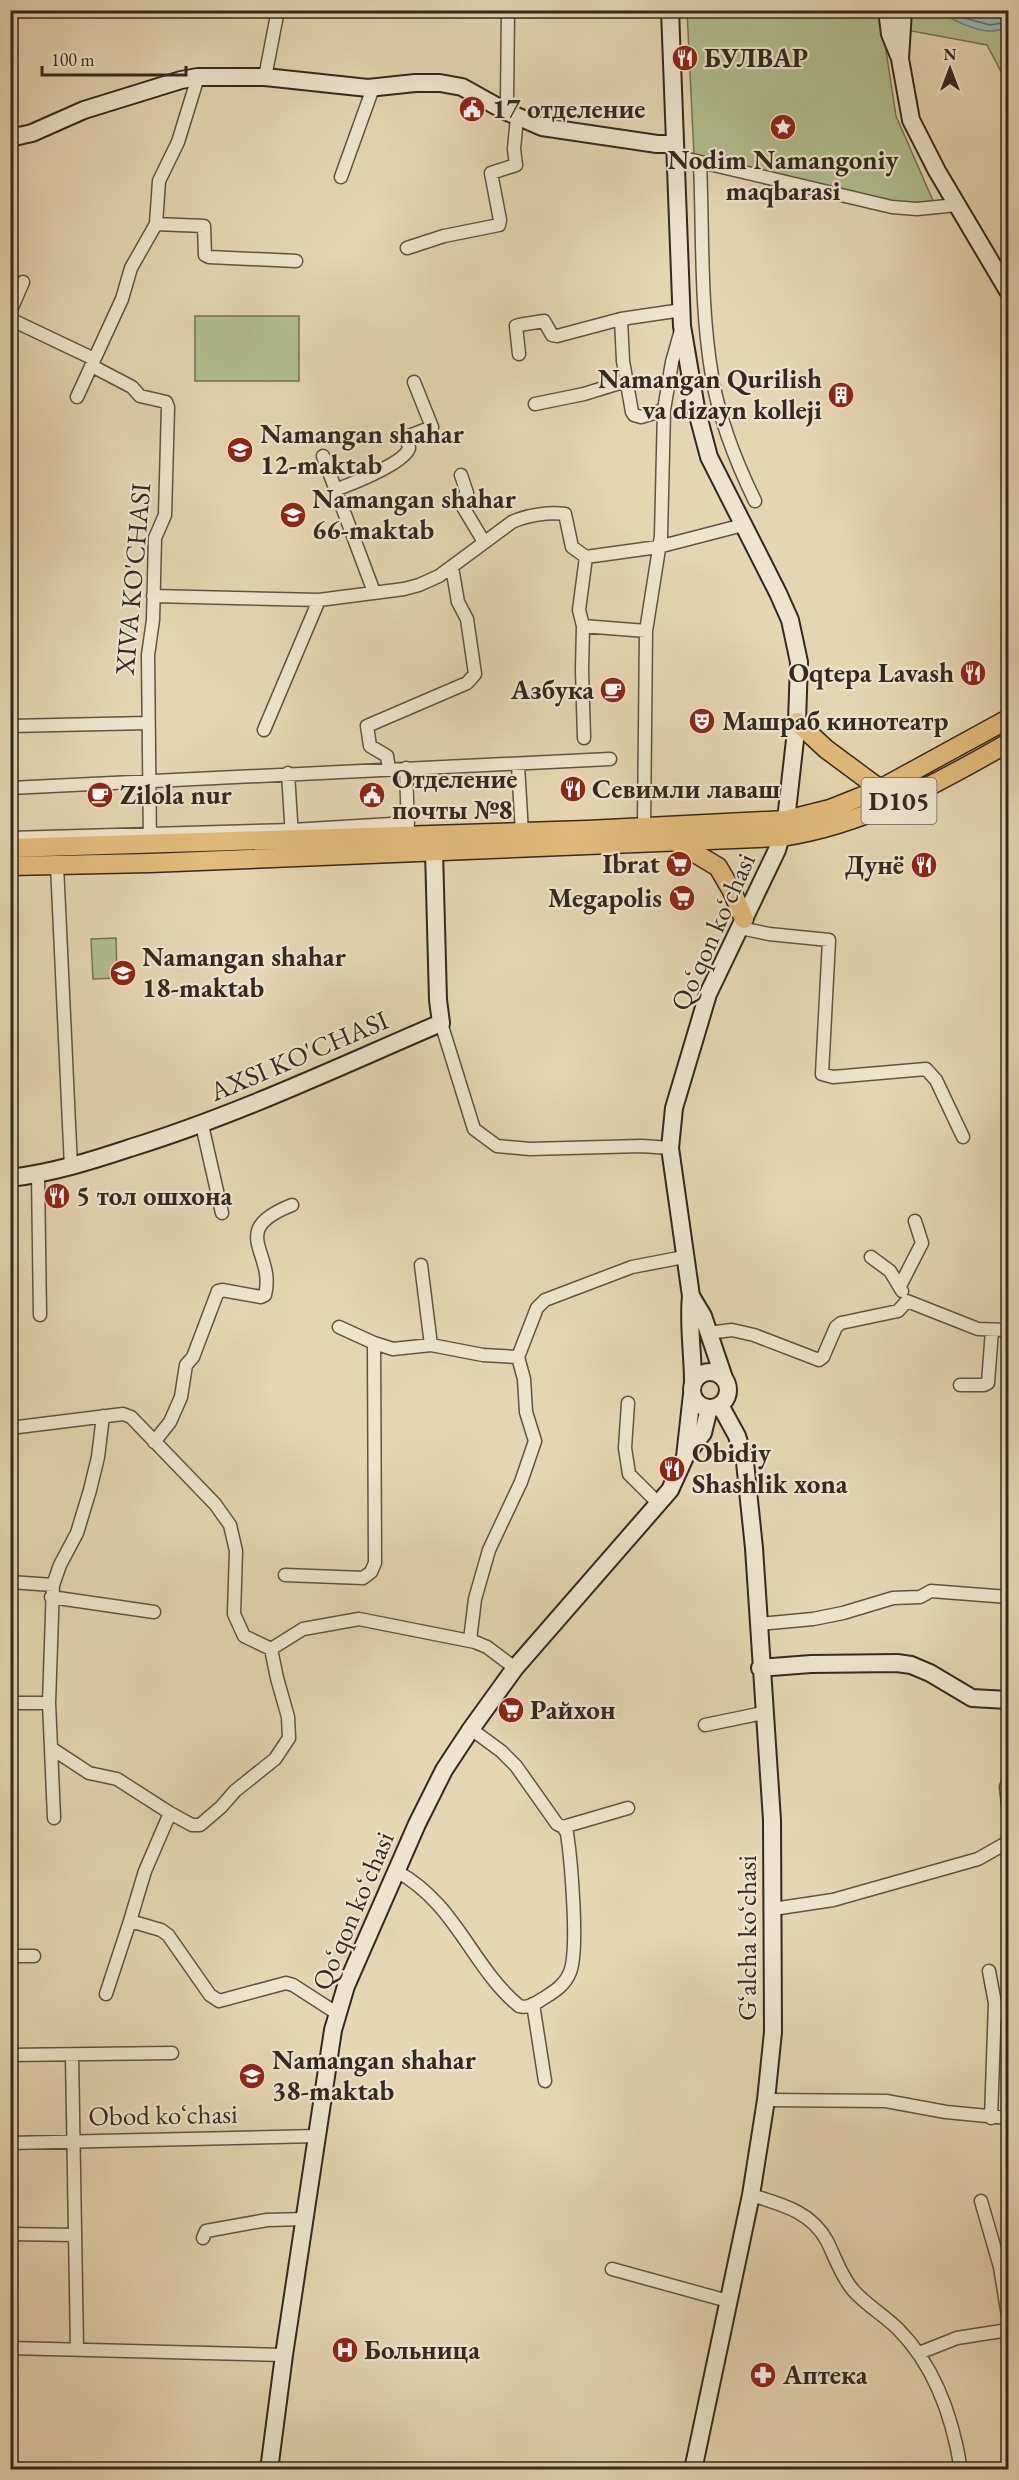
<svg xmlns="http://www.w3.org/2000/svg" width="1019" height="2480" viewBox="0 0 1019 2480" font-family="'EB Garamond',serif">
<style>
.green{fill:#b1be8f;stroke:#737358;stroke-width:1.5}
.water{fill:#97b7b3;stroke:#707e78;stroke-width:1.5}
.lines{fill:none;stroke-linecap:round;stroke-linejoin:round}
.shore{stroke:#66706a;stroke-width:1.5}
.street-casing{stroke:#615344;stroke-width:15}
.secondary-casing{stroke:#352820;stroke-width:20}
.primary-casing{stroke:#352820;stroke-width:21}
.street{stroke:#eee4cd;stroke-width:12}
.secondary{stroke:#eee4cd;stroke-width:16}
.primary{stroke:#e2ba79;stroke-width:18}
.labels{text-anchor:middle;stroke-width:4.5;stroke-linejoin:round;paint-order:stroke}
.shield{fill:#eee4cd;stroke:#6c6054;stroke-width:1.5}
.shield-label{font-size:26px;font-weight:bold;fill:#352820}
.poi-label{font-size:27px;font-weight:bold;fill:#352820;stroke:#eee4cd;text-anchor:start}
.street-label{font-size:27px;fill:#352820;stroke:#eee4cd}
</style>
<rect width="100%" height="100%" fill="#e5d5b2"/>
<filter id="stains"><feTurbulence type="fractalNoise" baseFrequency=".00333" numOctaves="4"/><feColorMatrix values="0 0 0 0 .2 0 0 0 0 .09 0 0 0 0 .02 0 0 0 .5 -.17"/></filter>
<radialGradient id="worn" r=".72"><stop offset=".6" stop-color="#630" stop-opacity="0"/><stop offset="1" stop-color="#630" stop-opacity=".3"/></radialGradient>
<path class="green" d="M687 11H880L896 116 934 203 881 201 694 155Z
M907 11H1008V85L987 45 906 30Z
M195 316H299V381H195Z
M116 938 117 978 93 979 91 939Z"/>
<path class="water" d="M942 11H1008V27C1003 28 995 32 990 31 977 31 949 20 942 11Z"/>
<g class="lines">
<path class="shore" d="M949 10 961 17 990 25 1008 22"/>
<defs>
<path id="street" d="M265 77 278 10
M505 111 507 99 508 10
M675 156 892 207 917 209 957 205
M700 162C703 233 700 306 712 376 719 419 736 462 755 501
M341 177 373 88
M156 224 204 226 205 255 209 257 296 261
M407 248 444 236 499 225 500 220 491 173 516 165 514 149 517 117
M10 312 23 282
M10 319 94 359
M621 319 623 361 632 412 634 415 641 417 664 410
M519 354 516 326 519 325 544 321 552 335 557 336 621 319 682 310
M92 366 132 387 140 396 166 402 168 407 165 515 155 538 153 620 148 655 150 845
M77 397 122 299 131 268 156 224 159 181 178 142 198 77
M535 404 584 394 626 381
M323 456 374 592
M461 475 467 493 460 502 484 542
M335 490C351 484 405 463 409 448L406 437 432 427 414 382
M153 596 319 600 404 589 419 585 439 576 512 522C527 515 549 512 565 514L572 547 586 557 658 547 743 525
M583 626 646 631
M10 726 148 723
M264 730 319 600
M584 738 582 670 583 626 579 610 586 557
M518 765 522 833
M406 768 408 830
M389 769 387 756 370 746 367 726 467 683 475 674 467 619 458 602 452 567
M288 773 292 837
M10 788 610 759
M644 827 646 631 661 536 664 410 672 362 681 330
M10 838 292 830 408 823
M57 865 71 1167
M740 928 769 934 829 940 822 1074 833 1077 926 1069 936 1080 963 1137
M441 1023 474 1129 497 1146 530 1149 642 1146 670 1148
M202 1125 222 1213
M38 1175 40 1315
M871 1257 890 1271 902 1291
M421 1265 431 1345
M900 1286 922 1243 915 1221
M339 1327 374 1343 393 1349 431 1345 483 1355 518 1357 537 1308 545 1300 632 1267 684 1257
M708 1333 732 1330 754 1335 819 1360 823 1357 836 1327 841 1323 898 1311 907 1301 978 1329 1008 1330
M960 1385H984L988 1383 992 1330
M628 1403 625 1448 629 1474 659 1504
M103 1416 98 1457 90 1490 77 1533 60 1565 53 1585 49 1703 51 1748 89 1773 117 1779 170 1813 192 1825H200L221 1807 235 1791 275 1759 289 1738 288 1717 277 1678 271 1649
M10 1428 123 1414 131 1417 215 1504 230 1525 236 1551 234 1614 244 1636 271 1649 303 1629 359 1619 475 1642 487 1647 515 1668
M154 1442 170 1422 181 1397 186 1365 193 1357 218 1291 222 1290 261 1297 265 1295C276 1252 226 1231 292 1205
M285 1575 363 1578 371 1572 375 1563 374 1343
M10 1582 53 1585
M51 1597 154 1612
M759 1624 813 1619 843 1613 893 1598 920 1597 931 1591 1008 1597
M470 1640 475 1599 489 1550 521 1482 535 1441 526 1412 524 1379 518 1357
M10 1703H49
M705 1725 763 1713
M51 1748 54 1818
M1008 1782 1006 1787 1008 1804
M170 1813 145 1871 130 1921 161 1930 168 1935 210 1995 219 2001 286 1983 293 1985 338 2014
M563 1827 628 1808
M396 1871C456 1903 471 1966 519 2006 528 2009 536 2003 544 1998 555 1991 565 1985 570 1972 579 1950 571 1860 567 1833L563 1827 557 1824 516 1766 501 1751 471 1729
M773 1909 833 1900 978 1859 1008 1842
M10 1956H34
M989 1971 995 2003 991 2118
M106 1994 130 1921
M533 2004 545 2081
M995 2013 1008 2014
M10 2055 172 2053
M72 2055 77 2350
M766 2100 886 2101 946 2112 1008 2118
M10 2143 318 2136
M751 2195C780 2204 811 2211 827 2241 835 2257 841 2276 853 2290 866 2305 884 2315 898 2329 935 2366 953 2419 961 2470
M981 2201 1000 2267 1008 2316
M10 2234 75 2235
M203 2238 206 2231 267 2220 305 2219
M612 2269 728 2301
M10 2348 284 2355
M919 2353 957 2338 1008 2330"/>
<path id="secondary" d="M670 10 682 326 696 408 709 457 778 593 790 620 799 662 797 722 786 820 777 850 708 994 674 1108 670 1148 691 1296C688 1323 693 1354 693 1382
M887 10 890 34 899 56
M903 10 900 59 911 120 937 171 1008 291
M10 138 32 133 84 110 181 80 198 77H265L368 88 415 83H440L462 87 505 111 542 127 657 144H675
M10 1178C52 1173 91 1161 130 1148 237 1115 338 1067 441 1023L438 1000 434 851
M691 1296 703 1316 724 1378
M692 1390a18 18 0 1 1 36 0a18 18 0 1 1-36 0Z
M687 1454 703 1433 709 1408
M760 1668 811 1664 897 1663 911 1665 930 1673 972 1698 1008 1700
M269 2470 284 2355 333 2030 346 1986 417 1824 444 1770 471 1729 515 1668 670 1490 685 1457 692 1394
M693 2470 751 2195 766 2100 773 2032 772 1820 754 1548 745 1462 737 1436 720 1405"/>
<path id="primary" d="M797 722 826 749 880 789
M678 843 718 867 732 891 744 919
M10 848 587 830 786 820 830 809 880 789 1008 719
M10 866 150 863 781 837C864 825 936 784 1008 743"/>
</defs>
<use href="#street" class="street-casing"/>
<use href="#secondary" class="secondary-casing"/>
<use href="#primary" class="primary-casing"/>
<use href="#street" class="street"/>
<use href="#secondary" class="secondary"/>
<use href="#primary" class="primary"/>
</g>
<defs>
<symbol id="restaurant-disc" viewBox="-11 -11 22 22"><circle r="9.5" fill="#8f2418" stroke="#eee4cd"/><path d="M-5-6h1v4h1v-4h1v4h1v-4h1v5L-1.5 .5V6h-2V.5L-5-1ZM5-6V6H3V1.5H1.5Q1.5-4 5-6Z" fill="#fff"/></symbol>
<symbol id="civic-disc" viewBox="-11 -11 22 22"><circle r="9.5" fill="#8f2418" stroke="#eee4cd"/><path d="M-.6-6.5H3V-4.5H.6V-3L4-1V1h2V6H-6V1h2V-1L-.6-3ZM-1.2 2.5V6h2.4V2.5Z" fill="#fff"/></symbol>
<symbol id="sight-disc" viewBox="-11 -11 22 22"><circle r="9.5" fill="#8f2418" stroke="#eee4cd"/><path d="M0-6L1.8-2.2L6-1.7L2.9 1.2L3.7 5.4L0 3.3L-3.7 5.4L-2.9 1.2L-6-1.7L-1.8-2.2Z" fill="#fff"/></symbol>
<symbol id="building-disc" viewBox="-11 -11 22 22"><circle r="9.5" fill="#8f2418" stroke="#eee4cd"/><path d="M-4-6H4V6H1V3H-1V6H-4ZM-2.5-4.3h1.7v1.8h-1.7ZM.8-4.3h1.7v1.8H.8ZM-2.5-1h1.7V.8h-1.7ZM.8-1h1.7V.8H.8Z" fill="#fff"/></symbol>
<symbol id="school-disc" viewBox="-11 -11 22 22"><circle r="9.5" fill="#8f2418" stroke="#eee4cd"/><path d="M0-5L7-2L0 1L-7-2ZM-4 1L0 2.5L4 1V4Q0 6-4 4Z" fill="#fff"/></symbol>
<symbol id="cafe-disc" viewBox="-11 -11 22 22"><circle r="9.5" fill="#8f2418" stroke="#eee4cd"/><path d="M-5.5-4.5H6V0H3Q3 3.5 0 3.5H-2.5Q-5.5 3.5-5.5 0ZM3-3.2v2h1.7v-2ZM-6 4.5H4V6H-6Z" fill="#fff"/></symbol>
<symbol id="theatre-disc" viewBox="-11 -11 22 22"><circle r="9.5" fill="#8f2418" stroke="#eee4cd"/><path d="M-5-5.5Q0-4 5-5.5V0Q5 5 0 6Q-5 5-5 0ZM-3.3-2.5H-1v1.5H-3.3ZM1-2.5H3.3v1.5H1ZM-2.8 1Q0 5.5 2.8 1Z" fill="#fff"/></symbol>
<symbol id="supermarket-disc" viewBox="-11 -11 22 22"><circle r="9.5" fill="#8f2418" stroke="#eee4cd"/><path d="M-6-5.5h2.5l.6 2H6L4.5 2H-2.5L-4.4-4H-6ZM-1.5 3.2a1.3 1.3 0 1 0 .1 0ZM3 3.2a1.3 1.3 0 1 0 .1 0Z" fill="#fff"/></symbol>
<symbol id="hospital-disc" viewBox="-11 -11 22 22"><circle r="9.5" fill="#8f2418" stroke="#eee4cd"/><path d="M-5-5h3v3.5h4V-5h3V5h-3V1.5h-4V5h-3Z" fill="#fff"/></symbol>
<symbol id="pharmacy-disc" viewBox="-11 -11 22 22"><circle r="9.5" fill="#8f2418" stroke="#eee4cd"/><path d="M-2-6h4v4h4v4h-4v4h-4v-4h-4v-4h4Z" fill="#fff"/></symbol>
</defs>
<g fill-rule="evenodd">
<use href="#restaurant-disc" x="670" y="43" width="30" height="30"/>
<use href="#civic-disc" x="457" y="94" width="30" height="30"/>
<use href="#sight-disc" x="768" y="112" width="30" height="30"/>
<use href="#building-disc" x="826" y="380" width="30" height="30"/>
<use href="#school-disc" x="225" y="435" width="30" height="30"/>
<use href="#school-disc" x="278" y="500" width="30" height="30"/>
<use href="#restaurant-disc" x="958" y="658" width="30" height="30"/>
<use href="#cafe-disc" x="598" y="675" width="30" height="30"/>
<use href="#theatre-disc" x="687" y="706" width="30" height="30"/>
<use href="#restaurant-disc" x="558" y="774" width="30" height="30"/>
<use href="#cafe-disc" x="85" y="780" width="30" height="30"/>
<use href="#civic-disc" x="357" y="780" width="30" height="30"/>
<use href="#supermarket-disc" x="664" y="849" width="30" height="30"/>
<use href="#restaurant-disc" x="909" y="850" width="30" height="30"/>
<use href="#supermarket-disc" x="667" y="883" width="30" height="30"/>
<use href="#school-disc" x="108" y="958" width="30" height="30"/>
<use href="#restaurant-disc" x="42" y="1181" width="30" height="30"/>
<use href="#restaurant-disc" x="657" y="1454" width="30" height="30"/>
<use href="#supermarket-disc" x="496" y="1695" width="30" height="30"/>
<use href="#school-disc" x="237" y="2061" width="30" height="30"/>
<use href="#hospital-disc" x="330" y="2335" width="30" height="30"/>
<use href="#pharmacy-disc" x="748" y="2360" width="30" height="30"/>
</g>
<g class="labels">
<rect class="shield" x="861.5" y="778" width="75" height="46" rx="4.5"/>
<g class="shield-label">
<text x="899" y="810">D105</text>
</g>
<g class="poi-label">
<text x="704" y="67">БУЛВАР</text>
<text x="492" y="118">17 отделение</text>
<text x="783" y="169" text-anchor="middle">Nodim Namangoniy<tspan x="783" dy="31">maqbarasi</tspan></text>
<text x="822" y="388" text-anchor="end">Namangan Qurilish<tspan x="822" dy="31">va dizayn kolleji</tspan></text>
<text x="260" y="443">Namangan shahar<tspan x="260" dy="31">12-maktab</tspan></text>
<text x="312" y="508">Namangan shahar<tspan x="312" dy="31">66-maktab</tspan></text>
<text x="954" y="682" text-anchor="end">Oqtepa Lavash</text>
<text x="594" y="699" text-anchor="end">Азбука</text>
<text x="722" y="730">Машраб кинотеатр</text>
<text x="392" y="788">Отделение<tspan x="392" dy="31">почты №8</tspan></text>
<text x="592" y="798">Севимли лаваш</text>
<text x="120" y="804">Zilola nur</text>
<text x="660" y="873" text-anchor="end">Ibrat</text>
<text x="904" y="874" text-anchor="end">Дунё</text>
<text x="662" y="907" text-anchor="end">Megapolis</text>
<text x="142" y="966">Namangan shahar<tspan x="142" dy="31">18-maktab</tspan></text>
<text x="76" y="1205">5 тол ошхона</text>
<text x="692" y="1462">Obidiy<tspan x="692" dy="31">Shashlik xona</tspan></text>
<text x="530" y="1719">Райхон</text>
<text x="272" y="2069">Namangan shahar<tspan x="272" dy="31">38-maktab</tspan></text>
<text x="364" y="2359">Больница</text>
<text x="783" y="2384">Аптека</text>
</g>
<g class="street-label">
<text transform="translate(133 579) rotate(-85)" y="9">XIVA KO'CHASI</text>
<text transform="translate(713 932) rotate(-66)" y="9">Qoʻqon koʻchasi</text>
<text transform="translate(299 1056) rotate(-23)" y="9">AXSI KO'CHASI</text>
<text transform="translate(353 1911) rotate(-67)" y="9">Qoʻqon koʻchasi</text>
<text transform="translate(747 1938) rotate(-90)" y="9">Gʻalcha koʻchasi</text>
<text transform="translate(163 2115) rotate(-1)" y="9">Obod koʻchasi</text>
</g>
</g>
<rect width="1019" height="2480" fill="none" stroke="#e5d5b2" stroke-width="36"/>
<rect x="12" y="12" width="995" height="2456" fill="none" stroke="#352820" stroke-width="3"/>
<rect x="18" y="18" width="983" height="2444" fill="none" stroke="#352820" stroke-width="1.5"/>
<g transform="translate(950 69)" stroke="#eee4cd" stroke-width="4.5" paint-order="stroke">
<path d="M0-4.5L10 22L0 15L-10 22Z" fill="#352820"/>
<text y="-9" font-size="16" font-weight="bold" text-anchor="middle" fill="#352820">N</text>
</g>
<path d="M42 66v9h144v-9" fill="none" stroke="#352820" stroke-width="3"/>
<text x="51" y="66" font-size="18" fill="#352820" stroke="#eee4cd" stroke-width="4.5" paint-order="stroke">100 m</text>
<rect width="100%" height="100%" filter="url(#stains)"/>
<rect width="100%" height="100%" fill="url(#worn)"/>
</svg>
